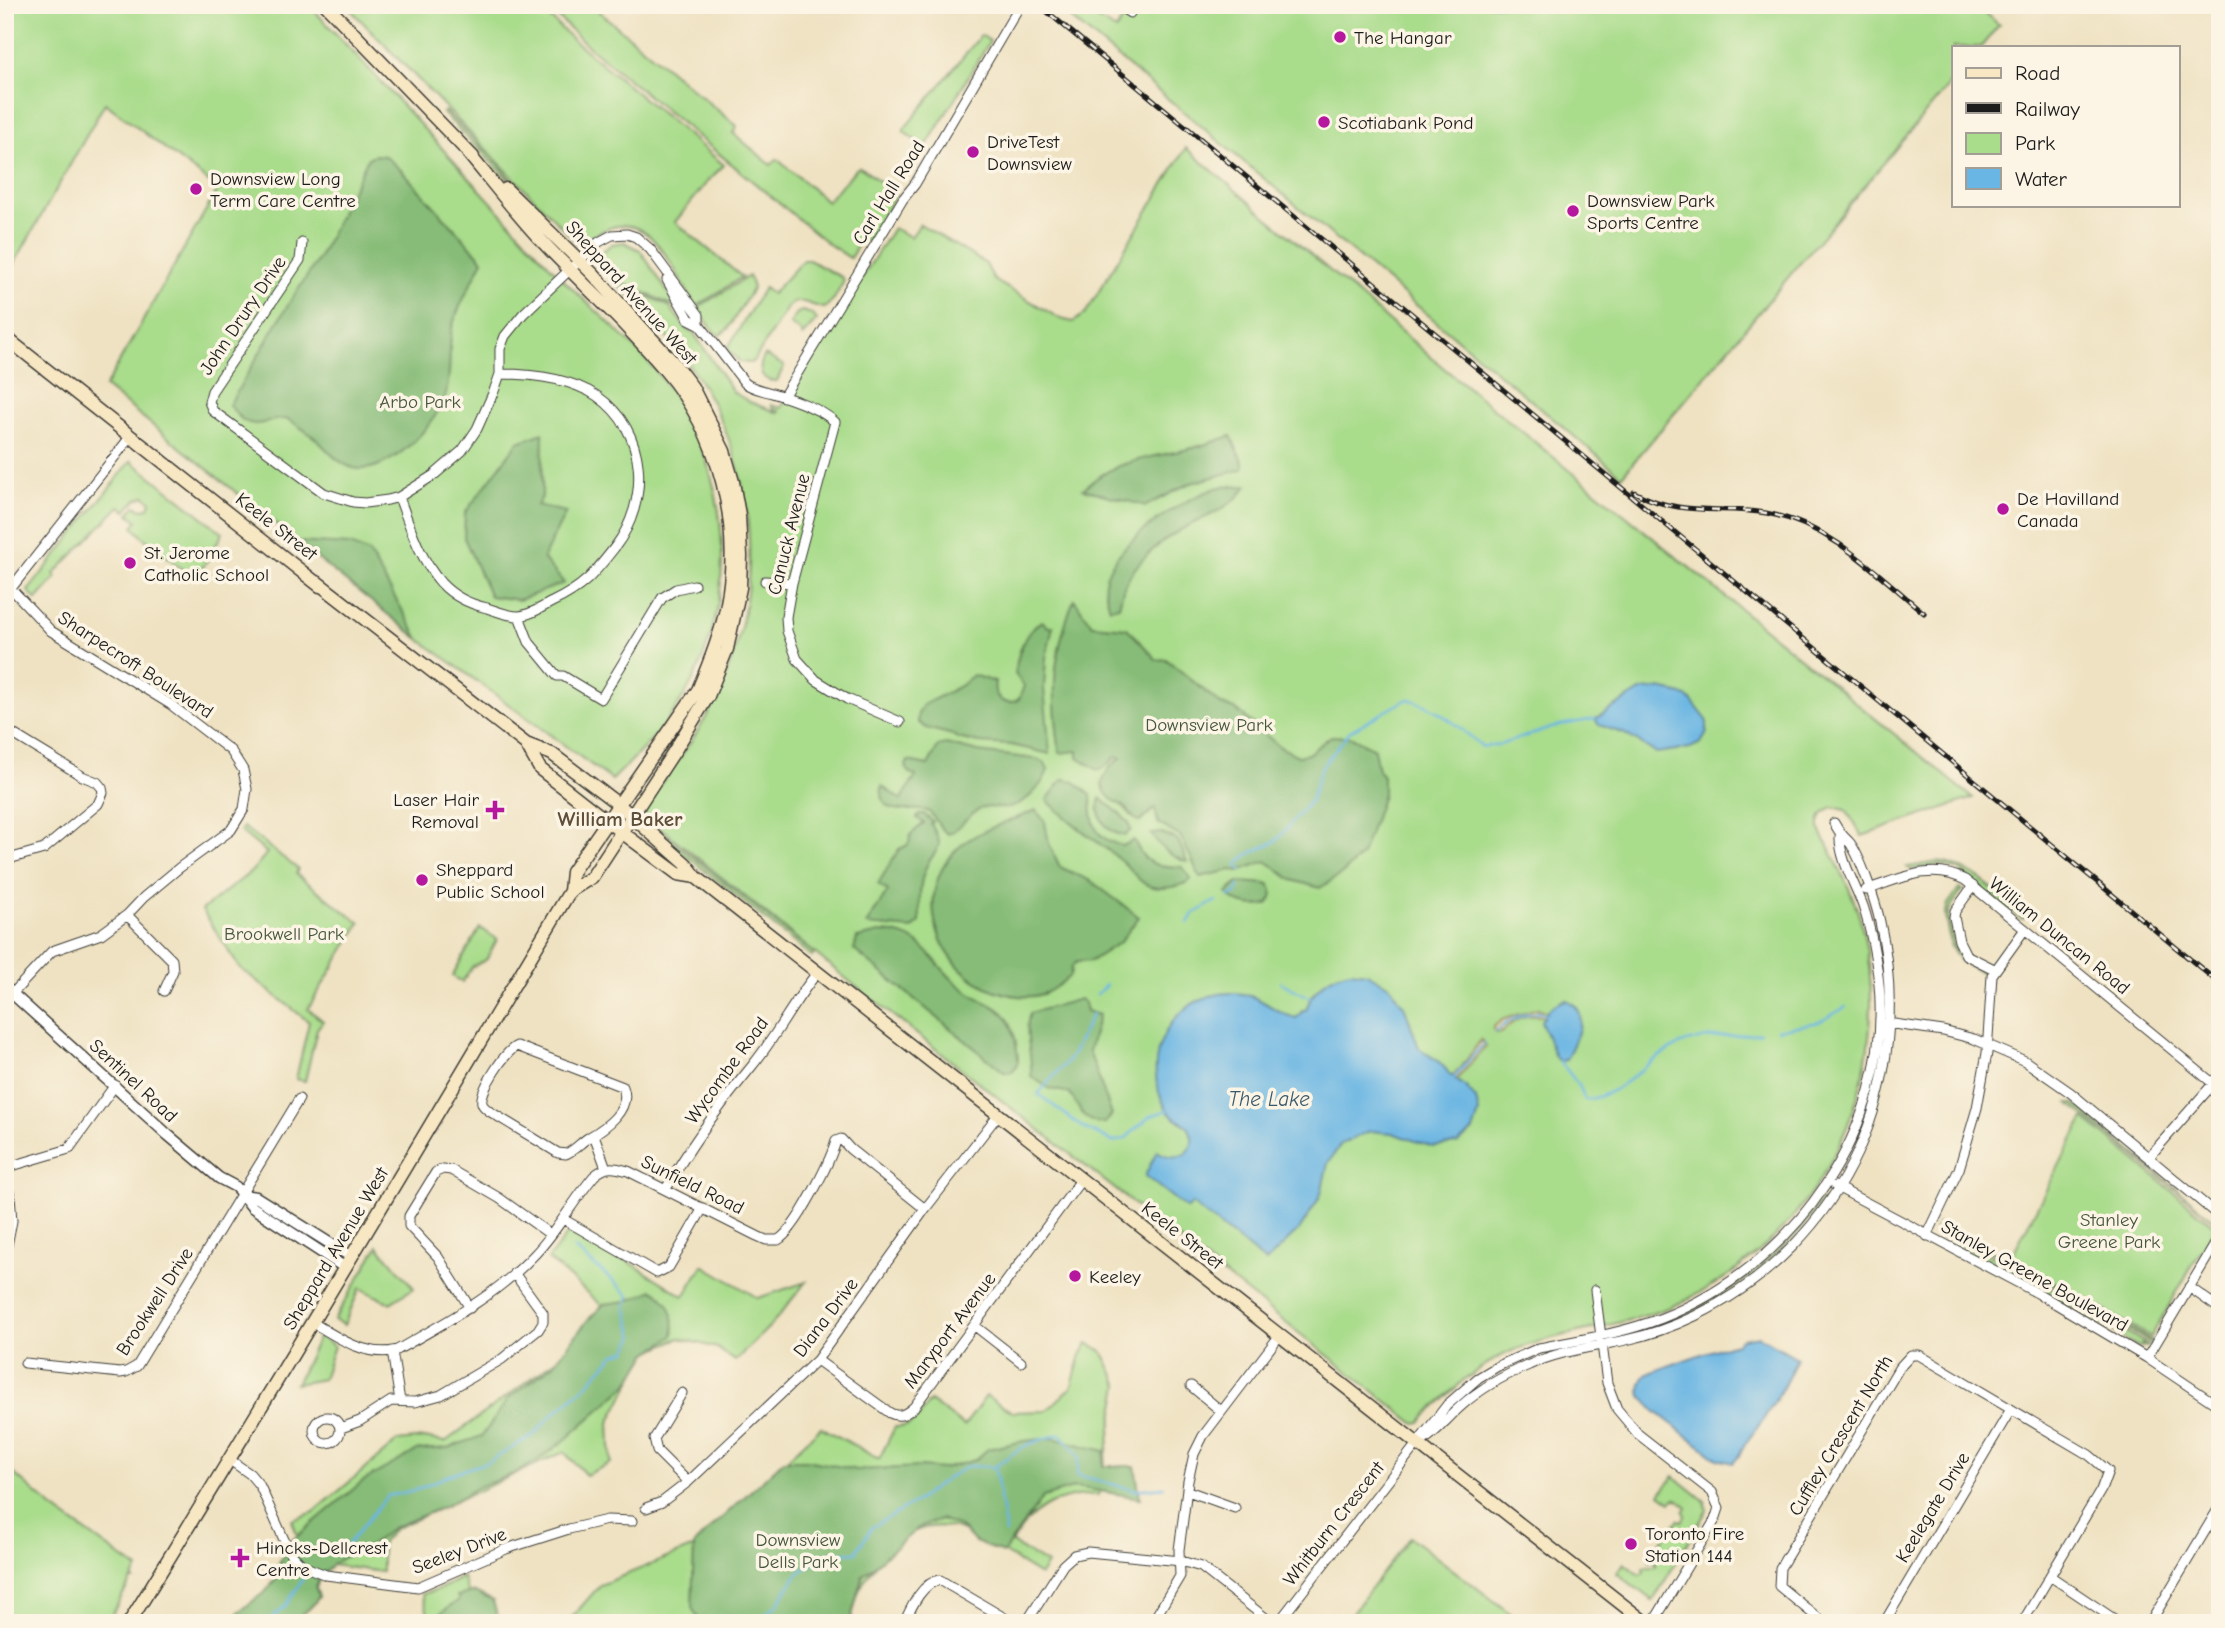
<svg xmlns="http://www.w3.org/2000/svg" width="2225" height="1628" viewBox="0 0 2225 1628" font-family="'Comic Neue',sans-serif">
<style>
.green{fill:#a9dc8b;stroke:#627c54;stroke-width:2}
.forest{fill:#86bc77;stroke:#516c4a;stroke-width:2}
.sand{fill:#eeda9e;stroke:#857b5d;stroke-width:2}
.water{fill:#69b5e3;stroke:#426880;stroke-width:2}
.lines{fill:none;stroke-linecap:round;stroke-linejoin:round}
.stream{stroke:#69b5e3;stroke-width:2.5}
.minor-casing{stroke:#3c3a35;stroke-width:11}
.tertiary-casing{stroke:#3c3a35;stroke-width:13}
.secondary-casing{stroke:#3c3a35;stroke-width:15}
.minor{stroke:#fff;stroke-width:9}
.tertiary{stroke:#fff;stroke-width:10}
.secondary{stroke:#f8e7c3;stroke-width:12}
.rail-casing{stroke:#1c1c1c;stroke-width:5}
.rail{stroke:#fcf5e5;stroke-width:2.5;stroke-dasharray:8;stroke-linecap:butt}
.poi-dot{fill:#b5179e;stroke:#fcf5e5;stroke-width:2.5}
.labels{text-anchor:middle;stroke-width:7;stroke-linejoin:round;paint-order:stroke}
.poi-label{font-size:19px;fill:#1c1c1c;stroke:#fcf5e5;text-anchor:start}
.street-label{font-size:19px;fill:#1c1c1c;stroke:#fcf5e5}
.park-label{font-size:19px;fill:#46563d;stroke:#fcf5e5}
.neighbourhood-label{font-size:21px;font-weight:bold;fill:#5f4f39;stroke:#fcf5e5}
.water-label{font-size:21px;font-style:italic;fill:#3b596c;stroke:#fcf5e5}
</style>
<rect width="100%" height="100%" fill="#fcf5e5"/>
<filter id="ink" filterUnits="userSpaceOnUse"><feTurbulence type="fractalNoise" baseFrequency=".0143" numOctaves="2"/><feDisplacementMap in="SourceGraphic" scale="14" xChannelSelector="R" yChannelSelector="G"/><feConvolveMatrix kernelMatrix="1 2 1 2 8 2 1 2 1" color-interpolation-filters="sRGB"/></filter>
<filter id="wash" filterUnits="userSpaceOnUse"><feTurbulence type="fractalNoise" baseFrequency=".00686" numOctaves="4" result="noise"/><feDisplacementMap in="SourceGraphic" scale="28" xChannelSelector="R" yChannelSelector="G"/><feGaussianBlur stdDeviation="1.57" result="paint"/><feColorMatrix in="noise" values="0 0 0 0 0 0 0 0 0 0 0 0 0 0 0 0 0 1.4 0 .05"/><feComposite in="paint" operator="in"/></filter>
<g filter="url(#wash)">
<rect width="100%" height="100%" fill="#efe2c2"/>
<path class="green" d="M5 5H309C390 91 470 179 550 266 589 308 638 343 671 391 730 477 739 588 692 682 673 720 642 751 612 780L419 639 105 387 218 189 105 103 5 280Z
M346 5H537L572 39 724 165 709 180 675 222 742 277 700 304 695 305C666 256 643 192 580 246Z
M545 5H591L737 126 733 133 771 165 777 159 827 201 855 170 859 167 863 169 894 192 895 196 868 242 862 239 850 258 830 245 589 47Z
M1055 5H1074L1116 30 1131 5H1975L1999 25 1981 47H1954V79L1622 476Z
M981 35 990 41 922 153 920 152 915 159 917 160 911 172 907 167 920 144 904 132V129Z
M445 111 498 164 532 204 443 113Z
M1186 148 1445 369 1973 798 1862 836 1846 810 1832 807C1823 813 1818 817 1819 828 1837 864 1856 896 1864 935 1895 1083 1821 1236 1684 1301 1629 1327 1568 1329 1512 1351 1476 1366 1447 1394 1420 1422L1414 1423 854 985 645 815V804C668 775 691 745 709 712 768 604 762 470 692 369 669 336 641 309 614 281L669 306 688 331 693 332 733 392 750 402 778 413 779 411 773 409 771 405 781 408 893 228 911 237 920 224 986 264 994 280 1061 319 1073 322 1085 314Z
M624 242 640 250 678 308 612 278 597 262 598 255 612 244Z
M803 260H809L843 278 844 281 834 299 825 308C811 307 802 296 788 306L756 358 751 363 740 362 727 349 764 288 772 294Z
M749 276 753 288 728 329 720 335 715 333 697 308Z
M802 311 812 314 817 320 802 336 801 332 790 324 797 313Z
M765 355 784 366 777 381C760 382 757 368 765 355Z
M131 461 223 533 198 576 194 577 188 574 144 538 133 527 138 521 129 514 135 506 142 509 149 508 151 502 145 496 137 499 126 511 120 506 54 574 57 577 36 600 28 591Z
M243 827 298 869 296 874 360 923 308 1009 323 1021 317 1029 305 1081 296 1079 309 1022 239 967 202 910 252 871 267 853 240 831Z
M668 837 814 954 812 957 664 838Z
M1938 862C1974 866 2000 896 2026 918L2021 919 1959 870 1941 865 1911 870 1907 867Z
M1960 888 1963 890 1952 905 1948 915 1954 947 1963 960 1983 970 1982 973 1960 961 1951 947 1945 916 1948 904Z
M480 928 497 939 487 959 472 967 462 982 452 976Z
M2069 1103H2074L2219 1224Z
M2084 1118 2215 1226 2151 1337 2011 1257Z
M1821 1200 1824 1201C1779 1263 1720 1304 1648 1330L1647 1328C1718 1303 1777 1261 1821 1200Z
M1938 1223 2067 1290 2152 1341 2151 1343 2042 1279 1937 1224Z
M573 1227 684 1296 703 1265 758 1298 806 1282 772 1324 735 1361 717 1348 679 1338 646 1353 609 1423 611 1463 586 1475 564 1452 394 1529 382 1542V1572L319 1563 301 1546 292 1520 314 1512 398 1441 424 1438 445 1442 559 1358 605 1308 548 1259Z
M1935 1228 2029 1275 2148 1345 2145 1347 2142 1344V1347L2137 1346 2039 1288 1939 1236Z
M378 1246 414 1288 390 1303 360 1288 344 1325 334 1320Z
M319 1336 334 1346 323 1379 296 1384Z
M1088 1343 1102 1351 1119 1385 1099 1495C1061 1493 1029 1509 1012 1543L1047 1564 1040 1575C1015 1561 989 1540 961 1530 901 1510 862 1576 845 1623H567L600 1585 694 1547 821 1427 879 1459 895 1427C914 1428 920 1415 930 1401L964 1426 986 1396 1013 1412 1046 1411 1071 1388 1081 1355Z
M5 1466 53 1508 138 1569 133 1578 134 1580H131L107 1623H5Z
M1674 1476 1705 1501 1707 1510 1653 1601 1617 1573 1624 1563 1639 1575 1644 1573 1643 1568 1656 1566V1561H1650L1649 1557 1678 1520 1682 1521 1686 1515 1684 1512 1687 1507 1676 1498 1671 1502 1660 1494Z
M1410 1537 1523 1623H1351L1347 1620Z
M463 1577 477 1623H431L422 1594 440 1589Z"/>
<path class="forest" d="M374 155 385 156 402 171 483 260C474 280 457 307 452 328 448 350 452 376 445 397 435 426 387 477 353 468 337 463 328 450 316 439 309 433 301 428 294 423 279 411 261 431 244 421 238 417 234 410 229 405L289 303 319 258 368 158Z
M543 433 542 497 537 506 566 512 543 558 564 583 519 600 490 596 464 538 465 513 518 442Z
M1231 436 1243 463V469L1188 484 1146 506 1083 489C1115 460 1144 459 1184 450 1200 447 1216 441 1231 436Z
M1247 486C1232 508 1207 516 1184 528 1162 540 1135 562 1125 585 1122 591 1121 600 1119 606L1110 608C1108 601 1103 589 1105 582 1112 544 1184 497 1220 487 1228 485 1238 486 1247 486Z
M296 542 351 545 369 553 419 639Z
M1074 599 1092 625 1127 628 1157 660 1166 659 1222 705 1235 709 1280 747 1298 756 1308 754 1331 736 1352 737 1374 749 1378 770 1383 776V795L1362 855 1342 874 1320 888 1292 880 1266 861 1239 871 1232 870 1200 877 1181 837 1158 823 1155 808 1140 822C1132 818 1132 816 1127 810 1119 800 1109 804 1102 785 1105 772 1111 765 1121 758L1117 756 1105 767 1098 770 1078 757V751L1060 753C1051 693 1052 656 1074 599Z
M1042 621 1048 627 1053 626 1046 658 1044 688 1050 754 1011 745 979 743 957 738 953 735 926 728 918 722V714L923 705 960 686 973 675 995 682C992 698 1005 708 1019 699L1024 686 1015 674C1017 656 1024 630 1042 621Z
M946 744 978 752 1036 759 1045 763 1048 770C1041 788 1025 806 1004 808 995 808 987 805 978 810 966 817 960 829 948 834 938 828 937 819 929 812 918 804 878 823 882 786L901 800 916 776 908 772 906 766 908 761 928 765 938 746Z
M1063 779 1073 781 1091 795C1092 823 1092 838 1123 846L1134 840C1146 868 1155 865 1182 867L1191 879C1182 888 1156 891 1145 884 1135 878 1128 865 1118 858 1094 839 1068 822 1047 800Z
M1100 798 1119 813 1128 822 1131 830 1125 836C1106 832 1095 817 1100 798Z
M1036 810 1045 822 1049 844 1060 867 1091 881 1139 917 1120 942 1091 961 1077 962 1072 966 1070 976C1062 982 1053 991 1043 994 1027 999 1011 996 996 991 939 971 911 898 955 851 976 829 1009 823 1036 810Z
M924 814 933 822 931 824C934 830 940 839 939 845 937 852 930 859 927 865 918 882 920 904 920 922L912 929 866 925 888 891 878 884 899 849C908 846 910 844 910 835L924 823 917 818 919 815Z
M1162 833 1178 840 1187 862C1172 858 1160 847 1151 834Z
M1239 882 1269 884C1274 892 1274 897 1268 904 1255 908 1235 905 1227 893Z
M884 932C926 934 932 964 960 986 994 1013 1010 1000 1017 1050 1019 1060 1019 1067 1009 1073L1004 1072 854 950 857 938Z
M1080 999 1084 1002 1086 1011 1099 1015 1089 1051 1112 1115 1105 1123C1084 1124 1079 1109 1070 1093L1050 1089 1031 1076C1033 1056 1023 1032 1030 1013Z
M653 1290C671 1300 676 1316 673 1336L647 1354 628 1384 565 1440 543 1457 514 1474 478 1487 446 1506 392 1528 369 1547 358 1549 333 1564 320 1577 316 1588 319 1597 310 1608 292 1623H230L240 1611 266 1591 277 1578 279 1563 289 1543 363 1481 418 1450 448 1448 482 1436 508 1399 553 1365 587 1321 604 1304 627 1301Z
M1053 1438 1105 1451 1103 1466H1135L1140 1498 1076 1487 1043 1497 1003 1553 975 1542 962 1528 941 1519 918 1528 863 1575 850 1623H701L692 1608 694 1544 784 1460H807L857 1470 921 1467 943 1469 975 1460 988 1449 1023 1441Z
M475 1592 493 1601 499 1623H427L459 1600 457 1596Z"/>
<path class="sand" d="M1537 1008 1546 1011 1544 1016C1522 1014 1516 1018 1501 1033H1497L1493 1029V1027L1502 1020Z
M1481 1040 1486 1046 1456 1080 1452 1076 1460 1069Z"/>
<path class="water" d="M1660 689 1682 694 1691 700 1707 720V733L1701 743 1690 748 1656 753 1625 734 1599 725 1595 719 1642 690Z
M1350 971 1367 973 1391 987 1405 1008 1419 1048 1439 1062 1456 1080 1467 1088 1476 1099 1479 1113 1473 1131 1457 1144 1433 1147 1392 1133 1370 1131 1341 1144 1328 1163 1320 1197 1300 1229 1266 1262 1192 1204 1187 1209 1145 1176 1157 1151C1178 1165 1202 1151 1188 1127 1181 1120 1173 1120 1168 1111 1135 1061 1172 993 1231 993 1261 993 1273 1013 1296 1018L1301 1014 1302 1010H1306C1312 990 1328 975 1350 971Z
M1566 1000C1594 1011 1574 1041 1566 1060L1560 1061 1555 1057 1541 1021C1548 1009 1552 1004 1566 1000Z
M1759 1336 1797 1358C1785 1387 1767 1416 1748 1440 1742 1448 1741 1455 1733 1463L1718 1459 1656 1412 1641 1396C1639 1388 1641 1381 1646 1375 1650 1372 1728 1344 1737 1343L1741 1339Z"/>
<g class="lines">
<path class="stream" d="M1242 870 1237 865 1247 855 1276 841 1311 800 1321 768 1350 731 1408 699C1437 706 1460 728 1483 747L1502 744 1561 725 1595 719
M1229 896 1236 894 1239 886
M1188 923 1193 914 1216 901
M1280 982 1311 998
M1097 994 1106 985
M1092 1014 1072 1056 1038 1094 1082 1127 1113 1142 1126 1138 1149 1117 1167 1110
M1777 1030 1819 1022 1846 1007
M1495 1032C1510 1019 1526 1010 1545 1013
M1560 1061 1580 1087 1585 1100C1622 1096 1646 1059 1679 1045 1703 1035 1735 1037 1760 1033
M1454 1078 1484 1043
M995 1467 1006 1533
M345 1548 387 1496 416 1490 454 1473 488 1462 534 1435 551 1416 584 1388 615 1354 626 1351 634 1337 626 1307 629 1296C612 1278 593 1265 574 1248
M5 1620 7 1623
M267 1623 286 1605 303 1579
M754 1623 777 1605 797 1574 827 1554 856 1552 872 1527 916 1502 946 1479 968 1466 995 1467C1019 1447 1030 1442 1061 1434L1079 1456 1077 1475 1134 1490 1164 1487"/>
</g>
</g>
<g filter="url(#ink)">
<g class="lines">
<defs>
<path id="minor" d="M1117 5 1130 13 1135 5
M302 243 300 260 212 391 209 402 213 411 324 493 353 502 365 503 388 500 399 497 434 475 462 451 477 429 494 391 500 374V349L505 336 523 314 599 242 612 235 627 234 636 237 650 249 693 307 699 315V324
M667 280 689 319 699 324 745 383C753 389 762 390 772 393 792 399 820 408 835 422L792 583 786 617 787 631 797 659 816 680 847 699 900 722
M783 397 903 199 915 184 1020 5
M399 497C410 527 420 559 441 583 454 597 469 604 487 608 496 611 508 616 518 616 529 616 542 607 552 602 584 587 594 574 615 547 650 501 648 431 597 396 570 378 531 374 500 374
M765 581 792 583
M5 582 51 631 170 704 231 751 243 770 247 789 244 809 231 830 179 868 144 897 127 915 101 934 52 951 13 993
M5 596 131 436
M519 616 529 642 557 676H563L601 699 662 598 676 589 694 585
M5 729 82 776 97 782 102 788 103 793 98 804 44 849 5 860
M1973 886 1955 911 1954 917 1959 941 1966 955 1994 969
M1866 890C1899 879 1932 862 1965 880L2220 1089
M127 915 172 960 173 971 164 991
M1887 1023 1943 1031 1974 1039 2025 1061 2071 1093 2220 1217
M517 1046 623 1087C632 1110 605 1128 588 1138 580 1143 575 1150 566 1154L558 1153 489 1111C486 1108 483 1107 482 1103 479 1091 506 1050 517 1046Z
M594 1135 606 1168
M2149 1157 2213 1084
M5 1168 69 1149 115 1085
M5 1177 10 1196 12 1221 5 1255
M1835 1186 2041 1295 2147 1358 2220 1407
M666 1189C690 1145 720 1105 752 1066 776 1037 793 1002 817 973
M563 1219 657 1273 669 1267 703 1208
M1927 1236 1959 1169 1977 1108 1987 1053 1992 975 2025 929
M2189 1287 2220 1309
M1595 1290 1607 1383 1617 1409 1638 1434 1712 1492 1719 1508 1715 1520 1653 1623
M470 1308 438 1257 409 1226V1216L436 1172 443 1169 451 1170 499 1198 551 1235
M312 1322C336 1337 367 1358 397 1350 445 1323 497 1295 535 1254 558 1230 573 1201 594 1176 606 1165 614 1167 628 1171L757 1236 766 1240H778C796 1230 830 1162 836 1141L841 1139 850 1149 925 1209
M975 1326 1021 1362
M392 1351 400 1401
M2147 1358 2220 1236
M817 1360 890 1413C900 1418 906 1414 914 1407L1081 1180
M25 1363 120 1373 126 1372 137 1366 299 1099
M1191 1386 1221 1411
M682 1393 654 1439 657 1451 688 1482
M314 1430a13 13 0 1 1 26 0a13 13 0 1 1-26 0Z
M341 1428 360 1421 391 1401 415 1402 441 1395 502 1359 538 1330 543 1322V1313L514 1273
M1418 1444C1436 1434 1446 1419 1461 1406 1481 1388 1505 1375 1529 1365 1559 1351 1594 1347 1626 1340 1649 1335 1674 1326 1695 1316 1846 1243 1916 1083 1880 922 1876 903 1861 858 1850 843 1843 835 1840 835 1834 823
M230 1460 250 1474 260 1486 290 1553 303 1566 326 1575 418 1587 506 1549 569 1529 607 1520 632 1521
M1188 1491 1235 1508
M646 1508 662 1502 688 1482 817 1360 925 1209 998 1115
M2050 1576 2120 1623
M904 1623C911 1608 922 1582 940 1580L1013 1623
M1026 1623 1063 1565 1074 1555 1088 1552 1181 1561 1201 1567 1272 1623
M1152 1623 1180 1576 1179 1550 1188 1481 1194 1454 1203 1436 1280 1335
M1278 1623 1447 1405 1478 1378 1498 1366 1539 1348C1580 1340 1623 1333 1662 1318 1794 1266 1892 1129 1879 984 1876 958 1871 930 1863 906 1855 884 1839 858 1840 836
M1824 1623 1779 1586 1780 1568 1899 1368 1911 1355H1919L2089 1455 2108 1471 2101 1490 2022 1623
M1884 1623 2011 1409
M2150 1623 2220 1506"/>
<path id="tertiary" d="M5 987 168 1135 219 1178 236 1187 252 1207 344 1267
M242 1195 256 1197 350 1256"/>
<path id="secondary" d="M326 5 473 157
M506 189 592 273 672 361 692 387 724 451 733 482 739 515 741 556 740 588 727 649 708 696 675 750 592 877 570 891
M5 337 320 586
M317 582 526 744 552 754 618 804 686 864 696 877 1646 1623
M526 744 540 769 608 822 678 874 696 877
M129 1623C279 1381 424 1135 570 891L572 872 698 690C709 664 720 637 726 609 743 526 720 435 665 370 627 323 581 283 540 239 515 212 492 182 468 153"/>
</defs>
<use href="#minor" class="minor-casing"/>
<use href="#tertiary" class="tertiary-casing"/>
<use href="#secondary" class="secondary-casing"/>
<use href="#minor" class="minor"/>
<use href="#tertiary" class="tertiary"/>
<use href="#secondary" class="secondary"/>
<defs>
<path id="rail" d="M1039 5 2220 984
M1634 492C1683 518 1717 505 1766 513 1831 525 1876 573 1924 613"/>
</defs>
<use href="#rail" class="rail-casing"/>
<use href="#rail" class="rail"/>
</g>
</g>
<g class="poi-dot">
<circle cx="1340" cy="37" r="7"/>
<circle cx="1324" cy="122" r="7"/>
<circle cx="973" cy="152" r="7"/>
<circle cx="196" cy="189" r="7"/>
<circle cx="1573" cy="211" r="7"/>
<circle cx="2003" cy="509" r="7"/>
<circle cx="130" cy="563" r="7"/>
<path d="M491.5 799.5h7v7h7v7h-7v7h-7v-7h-7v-7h7z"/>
<circle cx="422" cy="880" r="7"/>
<circle cx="1075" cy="1276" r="7"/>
<circle cx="1631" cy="1544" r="7"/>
<path d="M236.5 1547.5h7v7h7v7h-7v7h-7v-7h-7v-7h7z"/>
</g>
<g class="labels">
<g class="poi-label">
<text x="1354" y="44">The Hangar</text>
<text x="1338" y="129">Scotiabank Pond</text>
<text x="987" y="148">DriveTest<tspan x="987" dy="22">Downsview</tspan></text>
<text x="210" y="185">Downsview Long<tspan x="210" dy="22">Term Care Centre</tspan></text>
<text x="1587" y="207">Downsview Park<tspan x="1587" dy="22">Sports Centre</tspan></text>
<text x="2017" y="505">De Havilland<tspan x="2017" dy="22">Canada</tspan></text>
<text x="144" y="559">St. Jerome<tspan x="144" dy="22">Catholic School</tspan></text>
<text x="479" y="806" text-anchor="end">Laser Hair<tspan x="479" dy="22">Removal</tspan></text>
<text x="436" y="876">Sheppard<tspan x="436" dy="22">Public School</tspan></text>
<text x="1089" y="1283">Keeley</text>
<text x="1645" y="1540">Toronto Fire<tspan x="1645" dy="22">Station 144</tspan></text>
<text x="256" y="1554">Hincks-Dellcrest<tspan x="256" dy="22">Centre</tspan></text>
</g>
<g class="street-label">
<text transform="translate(888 192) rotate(-58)" y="7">Carl Hall Road</text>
<text transform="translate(632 292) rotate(48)" y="7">Sheppard Avenue West</text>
<text transform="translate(242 315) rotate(-56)" y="7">John Drury Drive</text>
<text transform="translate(277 526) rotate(38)" y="7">Keele Street</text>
<text transform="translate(788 534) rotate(-76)" y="7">Canuck Avenue</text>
<text transform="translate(136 664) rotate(33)" y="7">Sharpecroft Boulevard</text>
<text transform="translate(2060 935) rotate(39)" y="7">William Duncan Road</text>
<text transform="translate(726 1070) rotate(-54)" y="7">Wycombe Road</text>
<text transform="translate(134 1080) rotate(43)" y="7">Sentinel Road</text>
<text transform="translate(693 1184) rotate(26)" y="7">Sunfield Road</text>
<text transform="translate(1183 1235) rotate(38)" y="7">Keele Street</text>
<text transform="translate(335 1248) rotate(-59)" y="7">Sheppard Avenue West</text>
<text transform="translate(2035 1275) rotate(29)" y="7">Stanley Greene Boulevard</text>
<text transform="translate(154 1301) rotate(-57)" y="7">Brookwell Drive</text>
<text transform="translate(825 1317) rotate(-53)" y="7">Diana Drive</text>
<text transform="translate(949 1330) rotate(-53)" y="7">Maryport Avenue</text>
<text transform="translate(1840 1435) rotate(-59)" y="7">Cuffley Crescent North</text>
<text transform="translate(1932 1507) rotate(-59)" y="7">Keelegate Drive</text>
<text transform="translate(1333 1523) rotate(-52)" y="7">Whitburn Crescent</text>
<text transform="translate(459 1550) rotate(-21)" y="7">Seeley Drive</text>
</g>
<g class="park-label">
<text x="420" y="408">Arbo Park</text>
<text x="1209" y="731">Downsview Park</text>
<text x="284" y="940">Brookwell Park</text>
<text x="2109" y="1226">Stanley<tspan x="2109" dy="22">Greene Park</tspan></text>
<text x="798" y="1546">Downsview<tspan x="798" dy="22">Dells Park</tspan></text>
</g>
<g class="neighbourhood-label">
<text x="620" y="826">William Baker</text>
</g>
<g class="water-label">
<text x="1269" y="1106">The Lake</text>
</g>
</g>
<rect width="2225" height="1628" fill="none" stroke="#fcf5e5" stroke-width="28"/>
<rect x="1952" y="46" width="228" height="161" fill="#fcf5e5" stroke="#a29e95" stroke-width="2"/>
<rect x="1966" y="68" width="35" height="10" fill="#f8e7c3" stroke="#a29e95" stroke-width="2"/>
<text x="2015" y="80" font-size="21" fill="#1c1c1c">Road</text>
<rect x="1966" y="103" width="35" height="10" fill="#1c1c1c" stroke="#a29e95" stroke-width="2"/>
<text x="2015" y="116" font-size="21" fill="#1c1c1c">Railway</text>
<rect x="1966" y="133" width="35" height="21" fill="#a9dc8b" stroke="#a29e95" stroke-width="2"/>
<text x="2015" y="150" font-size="21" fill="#1c1c1c">Park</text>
<rect x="1966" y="168" width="35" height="21" fill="#69b5e3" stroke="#a29e95" stroke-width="2"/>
<text x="2015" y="186" font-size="21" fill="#1c1c1c">Water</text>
</svg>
